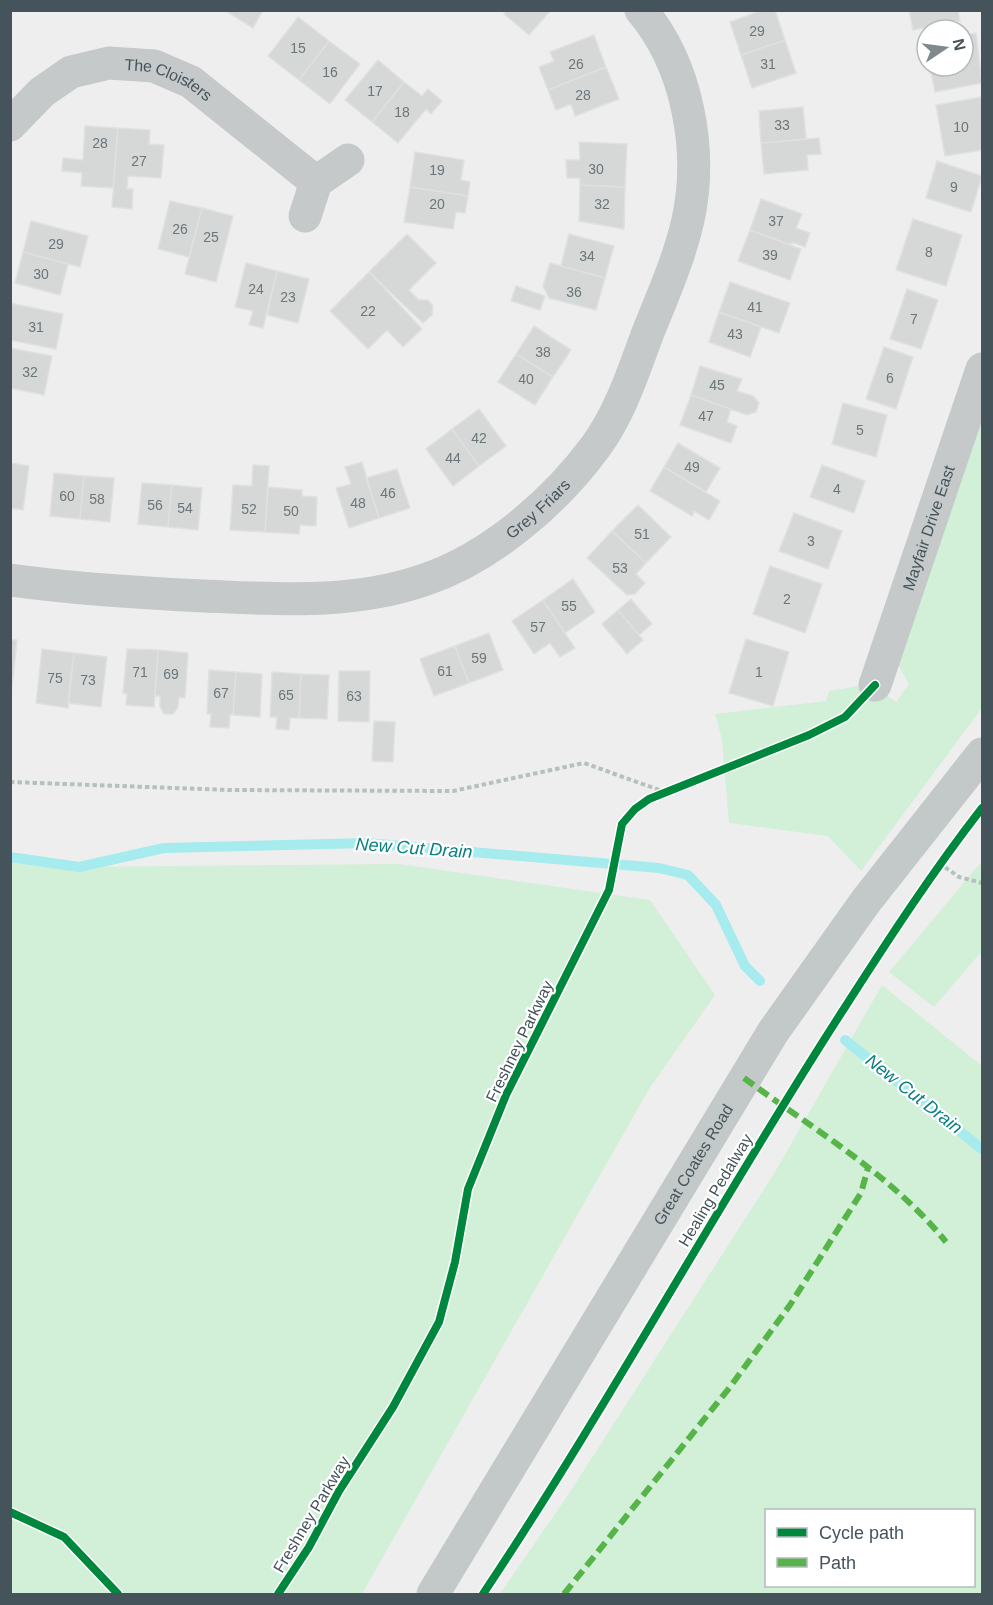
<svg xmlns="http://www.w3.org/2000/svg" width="993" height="1605" viewBox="0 0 993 1605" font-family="Arial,sans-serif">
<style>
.green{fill:#d2efd7;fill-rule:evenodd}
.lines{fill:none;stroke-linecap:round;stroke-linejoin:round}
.stream{stroke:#a6ebed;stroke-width:10}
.building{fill:#d6d7d7;stroke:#e0e0e1;stroke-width:1.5}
.path{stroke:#b4c2bb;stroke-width:4;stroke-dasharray:4.5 3;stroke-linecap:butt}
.street{stroke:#c5c9ca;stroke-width:33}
.primary{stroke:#c3c8c9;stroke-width:33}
.quiet{stroke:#57b448;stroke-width:6;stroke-dasharray:12 6;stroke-linecap:butt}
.cycleway-casing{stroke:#fff;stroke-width:11}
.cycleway{stroke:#00873e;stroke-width:8}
.labels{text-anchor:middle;stroke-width:4.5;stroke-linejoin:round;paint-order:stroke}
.number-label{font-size:14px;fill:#6a767a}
.street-label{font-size:16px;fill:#45545a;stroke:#fff}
.water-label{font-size:18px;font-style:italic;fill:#0c8082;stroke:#fff}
</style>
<rect width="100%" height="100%" fill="#efeeee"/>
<path class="green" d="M982 414V708L861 871 828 836 729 823 722 739 715 714 826 701 829 691 870 684 896 702 909 684 893 656Z
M10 859 63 867 399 864 650 900 715 995 649 1089 362 1594H11Z
M982 861V951L934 1007 889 972Z
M882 985 982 1066V1594H500L570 1492 775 1172ZM974 1510V1586H766V1510Z"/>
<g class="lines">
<path class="stream" d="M10 857 79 867 164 848 367 843 659 868 688 875 716 905 745 966 760 981
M845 1040 982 1149"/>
</g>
<path class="building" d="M224 10H263L253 28Z
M507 10H551L529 35 504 14Z
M763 10H775L785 40 741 55 730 22Z
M909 10H958L960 21 913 30Z
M298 17 329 41 299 80 268 56Z
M976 33 982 83 935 92 930 66H963V35Z
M594 35 606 67 548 90 539 67 554 61 550 52Z
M785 40 796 73 752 88 741 55Z
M329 41 360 64 330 104 299 80Z
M378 60 404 82 372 122 345 100Z
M606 67 619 99 575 116 571 104 556 110 548 90Z
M404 82 422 96 428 89 442 101 431 114 426 109 398 143 372 122Z
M982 97V150L945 156 936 105Z
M803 107 806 139 761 143 759 111Z
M85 126 118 128 113 188 81 186 82 173 62 171 63 158 83 160Z
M118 128 150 130 149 144 164 145 161 178 128 176 127 189H133L132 209 112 207Z
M819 138 821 154 807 155 808 170 764 174 761 143Z
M579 142 627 144 625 187 580 185V178H567L566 160H580Z
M415 152 464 160 461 180 470 182 468 196 410 187Z
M937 161 982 176 971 212 926 198Z
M580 185 625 187 624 229 579 221Z
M410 187 468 196 465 213 456 212 453 229 404 222Z
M761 199 802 214 796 228 810 233 805 247 792 242 791 245 750 230Z
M170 201 202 208 189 257 158 249Z
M202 208 233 216 216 282 185 274Z
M913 219 962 235 946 286 896 270Z
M31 221 88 236 80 267 23 252Z
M750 230 801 249 790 280 738 261Z
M407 234 436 263 409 290 419 300H428L433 306 432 315 423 323 369 272Z
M569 234 614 246 605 278 561 266Z
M23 252 68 264 60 295 15 283Z
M246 263 277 271 263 328 249 325 253 311 235 307Z
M550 263 605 278 596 310 549 298 543 286Z
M277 271 309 279 298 323 267 315Z
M369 272 422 329 403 347 387 330 368 349 330 311Z
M730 282 790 303 779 333 719 312Z
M516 286 545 296 540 310 511 301Z
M907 289 938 300 921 349 890 339Z
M10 303 63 314 56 349 10 340Z
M719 312 761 327 750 357 709 342Z
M534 326 571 350 553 377 516 354Z
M884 347 913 357 896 409 866 399Z
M10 348 52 356 44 395 10 388Z
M516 354 553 377 535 405 498 382Z
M700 366 742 379 737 391 753 396 759 403 756 412 747 415 691 395Z
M691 395 731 409 727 422 737 426 731 443 680 425Z
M843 403 887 415 876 457 832 444Z
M479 409 506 446 479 466 452 429Z
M452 429 479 466 453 486 426 449Z
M678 443 720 468 706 492 664 467Z
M362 462 379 518 349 528 336 488 351 484 345 467Z
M10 463 29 466 23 510 10 508Z
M253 465 269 466 265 532 230 530 233 485 252 486Z
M822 465 865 481 854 513 810 497Z
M664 467 720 501 709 520 694 511 692 516 650 491Z
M397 469 410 508 379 518 366 478Z
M54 473 84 476 80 519 50 516Z
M84 476 114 478 110 522 80 519Z
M142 483 172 485 168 527 138 524Z
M172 485 202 488 198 530 168 527Z
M268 487 302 490V496L317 497 316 526 300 525 299 534 265 532Z
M638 505 671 537 646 563 612 531Z
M794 513 842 531 828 569 779 551Z
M612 531 646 563 636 574 645 583 635 594 627 595 587 558Z
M770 566 822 584 805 633 753 614Z
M573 579 595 612 565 633 543 600Z
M631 599 652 624 639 635 618 610Z
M543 600 575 648 560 657 550 643 534 654 512 621Z
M618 610 643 640 627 654 602 624Z
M489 633 503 670 469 683 455 646Z
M746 639 789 652 773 706 729 693Z
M10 640H17L11 695H10Z
M455 646 469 683 434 696 420 659Z
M42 649 74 653 68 708 36 703Z
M127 649 158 650 154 707 126 705 127 694 123 693Z
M158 650 188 653 185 698 179 697 178 707 173 714H164L160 707V696H155Z
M74 653 107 657 101 707 68 703Z
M209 670 236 672 233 715H230L229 728 210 727 211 714H207Z
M339 671H370L369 722 338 721Z
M236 672 262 674 260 717 233 715Z
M272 672 301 674 299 718H290L289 730 276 729 277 717H270Z
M301 674 329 675 327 719 299 718Z
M374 721 395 722 393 762 372 761Z"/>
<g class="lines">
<path class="path" d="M10 782 230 790 453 791 584 763 665 792
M939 863 959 877 982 883"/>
<g class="street">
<path id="s1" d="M10 125 42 92 71 72 109 63 154 66 191 82 316 182"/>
<path d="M305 216 316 182 348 160"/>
<path id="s2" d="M10 580C75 589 139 593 204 596 279 599 351 605 424 580 490 558 555 502 596 446 620 413 633 373 647 335 662 297 679 260 688 220 703 151 688 65 641 10"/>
<path id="s3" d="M875 685 982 369"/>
</g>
<path class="primary" id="s4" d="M433 1594 773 1032 866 901 982 754"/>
<path class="quiet" d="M744 1078C813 1129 892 1175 946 1242
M564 1594 730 1387 790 1305 861 1193 868 1168"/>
<defs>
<path id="cycleway" d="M10 1512 64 1537 118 1594
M278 1594 309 1547 339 1491 393 1407 439 1322 455 1262 468 1189 506 1095 609 890 622 824 635 809 649 799 809 735 845 717 875 685
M483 1594C611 1402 721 1198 847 1004 890 937 933 871 982 808"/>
</defs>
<use href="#cycleway" class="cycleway-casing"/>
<use href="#cycleway" class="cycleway"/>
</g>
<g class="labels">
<g class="number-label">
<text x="757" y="36">29</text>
<text x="298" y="53">15</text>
<text x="576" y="69">26</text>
<text x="768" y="69">31</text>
<text x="330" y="77">16</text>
<text x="375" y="96">17</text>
<text x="583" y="100">28</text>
<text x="402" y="117">18</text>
<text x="782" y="130">33</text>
<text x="961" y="132">10</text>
<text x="100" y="148">28</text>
<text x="139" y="166">27</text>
<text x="596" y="174">30</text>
<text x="437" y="175">19</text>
<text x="954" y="192">9</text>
<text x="437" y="209">20</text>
<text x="602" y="209">32</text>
<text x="776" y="226">37</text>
<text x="180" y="234">26</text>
<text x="211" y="242">25</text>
<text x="56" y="249">29</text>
<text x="929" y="257">8</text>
<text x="770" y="260">39</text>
<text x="587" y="261">34</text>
<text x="41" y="279">30</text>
<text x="256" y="294">24</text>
<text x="574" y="297">36</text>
<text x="288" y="302">23</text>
<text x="755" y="312">41</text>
<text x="368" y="316">22</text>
<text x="914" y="324">7</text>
<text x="36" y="332">31</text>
<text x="735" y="339">43</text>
<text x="543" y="357">38</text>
<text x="30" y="377">32</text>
<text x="890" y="383">6</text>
<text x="526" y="384">40</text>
<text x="717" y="390">45</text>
<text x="706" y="421">47</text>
<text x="860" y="435">5</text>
<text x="479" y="443">42</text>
<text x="453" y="463">44</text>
<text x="692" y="472">49</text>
<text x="837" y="494">4</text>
<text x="388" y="498">46</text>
<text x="67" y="501">60</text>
<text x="97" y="504">58</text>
<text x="358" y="508">48</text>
<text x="155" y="510">56</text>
<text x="185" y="513">54</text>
<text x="249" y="514">52</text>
<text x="291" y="516">50</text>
<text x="642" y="539">51</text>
<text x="811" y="546">3</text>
<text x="620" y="573">53</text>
<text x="787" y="604">2</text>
<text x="569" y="611">55</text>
<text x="538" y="632">57</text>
<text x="479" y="663">59</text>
<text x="445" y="676">61</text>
<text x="140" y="677">71</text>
<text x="759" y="677">1</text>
<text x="171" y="679">69</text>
<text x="55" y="683">75</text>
<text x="88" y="685">73</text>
<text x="221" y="698">67</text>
<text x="286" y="700">65</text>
<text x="354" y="701">63</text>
</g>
<g class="street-label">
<text dy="6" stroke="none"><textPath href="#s1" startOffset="183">The Cloisters</textPath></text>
<text dy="6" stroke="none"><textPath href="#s2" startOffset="552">Grey Friars</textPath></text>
<text dy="6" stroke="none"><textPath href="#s3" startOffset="166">Mayfair Drive East</textPath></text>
<text transform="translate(519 1041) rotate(-64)" y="6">Freshney Parkway</text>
<text dy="6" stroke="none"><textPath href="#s4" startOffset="502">Great Coates Road</textPath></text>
<text transform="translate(715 1190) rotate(-59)" y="6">Healing Pedalway</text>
<text transform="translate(311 1514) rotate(-59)" y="6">Freshney Parkway</text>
</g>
<g class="water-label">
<text transform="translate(414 848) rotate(4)" y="6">New Cut Drain</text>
<text transform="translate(914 1094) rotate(38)" y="6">New Cut Drain</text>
</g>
</g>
<rect width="993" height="1605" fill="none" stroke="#45545a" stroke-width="24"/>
<rect x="765" y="1509" width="210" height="78" fill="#ffffff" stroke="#b5bbbd" stroke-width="1.5"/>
<rect x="777" y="1528" width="30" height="9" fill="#00873e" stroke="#b5bbbd" stroke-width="1.5"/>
<text x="819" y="1539" font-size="18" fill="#45545a">Cycle path</text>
<rect x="777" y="1558" width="30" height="9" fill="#57b448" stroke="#b5bbbd" stroke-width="1.5"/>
<text x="819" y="1569" font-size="18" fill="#45545a">Path</text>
<g transform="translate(945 48) rotate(77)"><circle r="28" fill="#ffffff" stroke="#b5bbbd" stroke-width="1.5"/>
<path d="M0-4.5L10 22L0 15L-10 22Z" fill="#808a8e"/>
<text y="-9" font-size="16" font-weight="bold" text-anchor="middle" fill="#45545a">N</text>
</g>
</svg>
